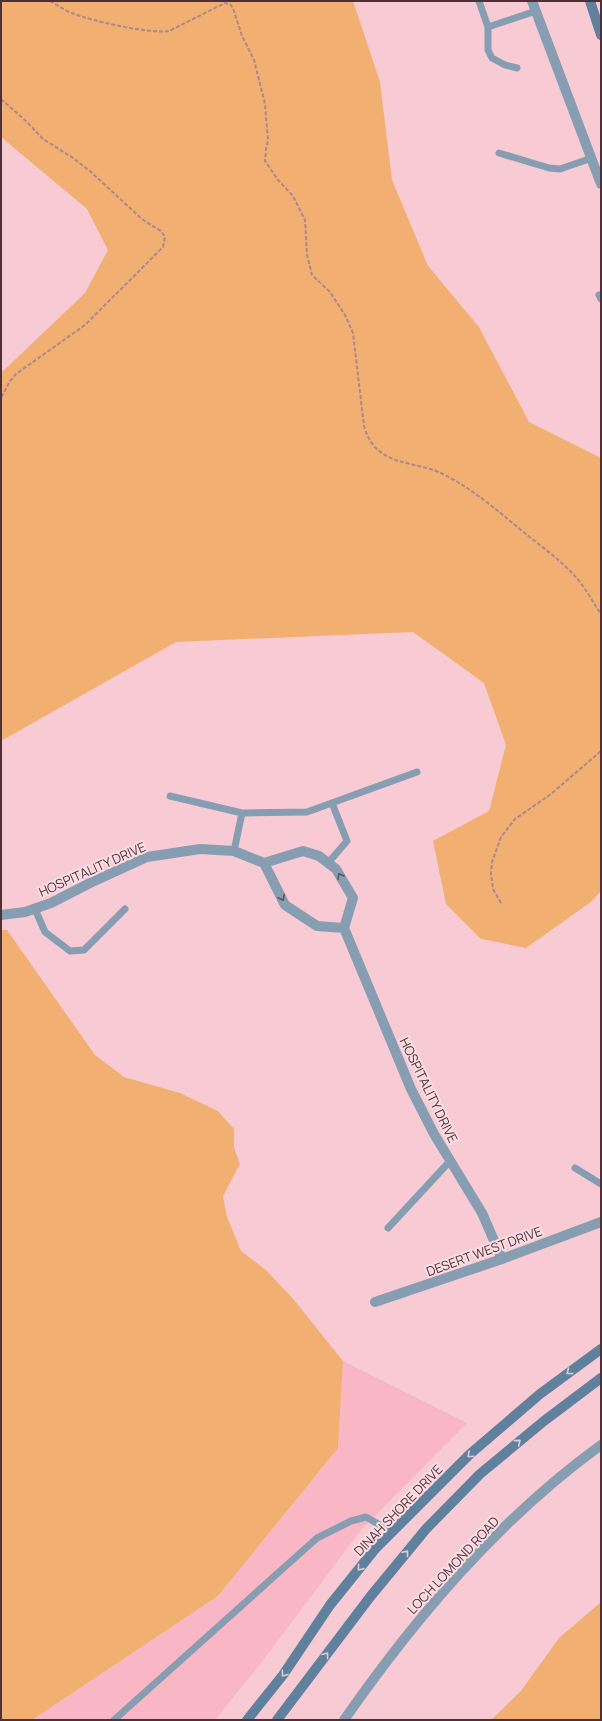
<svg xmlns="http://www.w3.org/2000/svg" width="602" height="1721" viewBox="0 0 602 1721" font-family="Manrope,sans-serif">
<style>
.built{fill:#f9b7c6}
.green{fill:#f1b072}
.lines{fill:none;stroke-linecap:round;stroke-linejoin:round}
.path{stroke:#ad878f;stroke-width:2;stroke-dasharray:4 2;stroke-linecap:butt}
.service{stroke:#879eb2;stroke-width:7}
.minor{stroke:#879eb2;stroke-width:10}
.secondary{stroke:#5f819e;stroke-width:10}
.oneway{stroke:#5f525d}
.oneway2{stroke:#dccbd5}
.labels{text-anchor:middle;stroke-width:4;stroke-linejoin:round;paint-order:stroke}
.street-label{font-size:13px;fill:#4e3138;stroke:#fbdde3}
</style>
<rect width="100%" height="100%" fill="#f8cbd4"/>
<path class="built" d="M343 1361 467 1423 361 1530 261 1663 215 1720H32L218 1596 338 1448Z"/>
<path class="green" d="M1 1H353L380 82 392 180 428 266 479 327 529 422 601 458V891L591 902 526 948 481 939 446 904 433 841 489 811 506 745 484 683 413 632 176 642 1 741V373L85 293 108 250 87 209 1 137Z
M1 930H7L95 1055 124 1077 180 1093 218 1111 234 1129V1147L240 1164 223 1196 227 1217 241 1251 266 1270 294 1300 343 1361 338 1448 218 1596 32 1720H1Z
M601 1602V1720H491L521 1691 559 1638Z"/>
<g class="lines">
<path class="path" d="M50 1C57 5 64 10 72 13 91 21 150 34 169 31L225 3 230 4 233 8 242 36 254 60 265 104 268 141 266 149 265 161 278 180 293 196 305 220 307 255 312 275 330 292 345 315 353 333 364 426C376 469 415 459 445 475 476 491 500 513 526 534 542 547 559 559 573 574 584 585 592 601 601 614
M1 99 27 122 43 139 73 158 91 172 143 220 161 231 165 237 163 247 85 325 16 374 10 381 1 398
M501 903 493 889 491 874 492 862 501 837 515 819 551 794 601 751"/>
<path class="service" d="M479 1 488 27V50L492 58 505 65 517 68
M488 27 536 11
M499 153 549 168 560 169 592 158
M599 295 601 299
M170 796 242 813 307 812 417 772
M234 851 242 813
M328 863 347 841 332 803
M35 909 45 932 70 951 84 950 125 909
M575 1168 601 1184
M388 1228 450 1161
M114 1720 317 1538 351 1521 366 1517 392 1532"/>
<path class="minor" d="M532 1 601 184
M1 915 25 912 51 903 90 883 147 857 200 849 234 851 264 863 285 905 317 926 344 928 353 898 336 869 319 856 303 851 264 863
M344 928 411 1089 434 1134 482 1213 502 1259
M375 1302 502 1259 601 1222
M344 1720C416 1617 499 1519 601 1445"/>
<path class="secondary" d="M590 1 601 35
M247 1720 283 1675 330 1605 375 1549 470 1454 540 1394 601 1349
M277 1720 370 1597 426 1529 480 1474 544 1421 601 1378"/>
</g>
<defs><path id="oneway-chevron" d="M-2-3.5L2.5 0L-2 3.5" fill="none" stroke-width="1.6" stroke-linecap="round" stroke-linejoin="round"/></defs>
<g class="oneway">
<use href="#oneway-chevron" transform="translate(340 876) rotate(-121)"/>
<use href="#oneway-chevron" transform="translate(282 898) rotate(63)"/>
</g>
<g class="oneway2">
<use href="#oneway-chevron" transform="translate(569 1372) rotate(143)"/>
<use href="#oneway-chevron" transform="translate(518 1442) rotate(-40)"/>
<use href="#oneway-chevron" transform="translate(470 1455) rotate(137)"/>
<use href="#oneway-chevron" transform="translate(406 1553) rotate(-51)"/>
<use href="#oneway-chevron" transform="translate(360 1568) rotate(129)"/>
<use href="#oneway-chevron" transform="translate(326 1655) rotate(-53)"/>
<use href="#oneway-chevron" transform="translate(284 1674) rotate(126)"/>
</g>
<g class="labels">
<g class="street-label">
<text transform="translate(92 869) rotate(-24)" y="5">HOSPITALITY DRIVE</text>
<text transform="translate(429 1090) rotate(64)" y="5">HOSPITALITY DRIVE</text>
<text transform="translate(484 1251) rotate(-20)" y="5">DESERT WEST DRIVE</text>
<text transform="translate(398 1510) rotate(-46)" y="5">DINAH SHORE DRIVE</text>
<text transform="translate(453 1565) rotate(-47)" y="5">LOCH LOMOND ROAD</text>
</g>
</g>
<rect width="602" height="1721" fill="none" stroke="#4e3138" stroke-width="4"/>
</svg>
